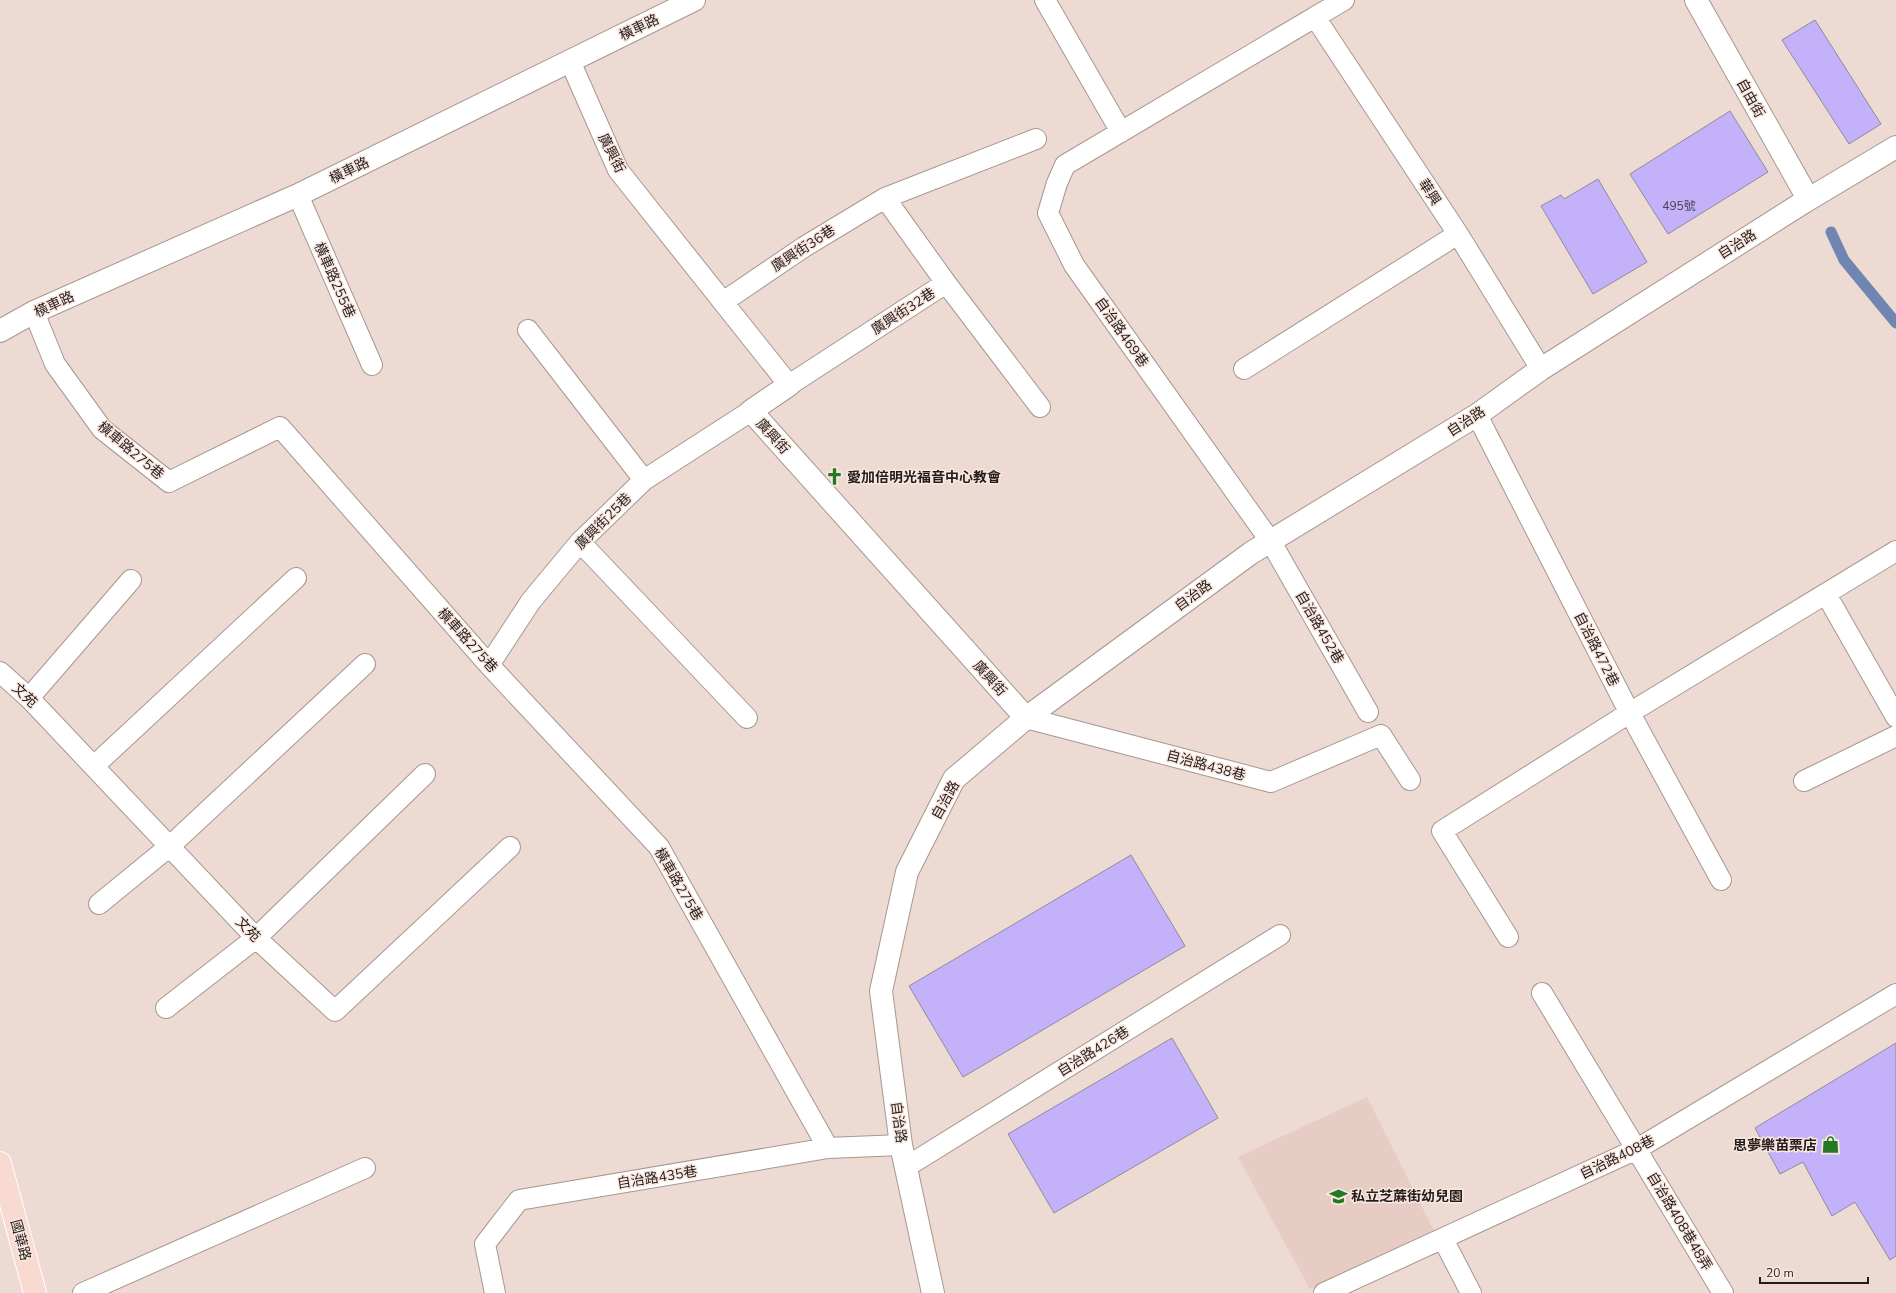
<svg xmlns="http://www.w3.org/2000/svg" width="1896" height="1293" viewBox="0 0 1896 1293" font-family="'Nunito Sans','Noto Sans TC',sans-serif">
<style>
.built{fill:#e6ccc2}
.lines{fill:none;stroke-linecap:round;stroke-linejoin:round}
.stream{stroke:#6f85b2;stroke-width:11}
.building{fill:#c3b2fa;stroke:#8e8b9a}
.service-casing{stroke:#a79790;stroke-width:22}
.minor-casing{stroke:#a79790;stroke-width:24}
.tertiary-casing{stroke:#a79790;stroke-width:24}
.primary-casing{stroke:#fff;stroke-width:24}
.service{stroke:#fff;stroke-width:20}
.minor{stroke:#fff;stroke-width:22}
.tertiary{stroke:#fff;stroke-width:22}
.primary{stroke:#f9dad0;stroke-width:22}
.labels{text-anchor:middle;stroke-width:3;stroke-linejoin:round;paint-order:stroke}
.number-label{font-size:12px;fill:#4c4253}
.street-label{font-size:14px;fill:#241d1b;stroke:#f9e7e0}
.poi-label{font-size:14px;font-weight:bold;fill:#241d1b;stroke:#f9e7e0;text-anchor:start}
</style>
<rect width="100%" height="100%" fill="#ecdad3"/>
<path class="built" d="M1367 1097 1436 1235 1310 1289 1238 1157Z"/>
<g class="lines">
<path class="stream" d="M1831 232 1844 260 1896 323"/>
</g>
<path class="building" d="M1815 20 1881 124 1849 144 1782 40Z
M1730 111 1768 172 1668 234 1630 174Z
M1598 179 1647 262 1593 294 1541 206 1561 195 1564 199Z
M1131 855 1185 946 963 1077 909 986Z
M1172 1038 1218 1118 1054 1213 1008 1134Z
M1896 1043V1256L1890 1260 1855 1202 1832 1216 1803 1162 1780 1174 1755 1128Z"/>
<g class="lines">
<defs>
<path id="service" d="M1045 0 1121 132
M1344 0 1315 17 1458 234 1541 369
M1315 17 1065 165 1057 183 1048 213 1074 265 1271 542 1368 712
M570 61 618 170 789 385 946 283 1040 407
M298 195 372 365
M946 283 885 198 1036 139
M723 302 804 247 885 198
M34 312 55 364 102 429 169 482 280 427 489 665 659 847 828 1148
M528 330 644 480
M1244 369 1458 234
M1477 415 1626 706 1721 880
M580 542 747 718
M1826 594 1896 717
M489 665 531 601 580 542 644 480 751 411
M0 672 29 698 256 938 335 1011 510 847
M29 698 131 580
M1026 718 1271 782 1381 735 1410 780
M94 766 296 578
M1804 781 1896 736
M99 904 170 846 365 664
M1508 937 1442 831 1631 712 1896 551
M1542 993 1723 1293
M166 1008 256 938 425 774
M906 1167 1280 935
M1443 1239 1471 1293
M83 1293 365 1168
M495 1293 485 1244 519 1200 828 1148 901 1145
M1324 1293 1637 1149 1896 994"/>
<path id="minor" d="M1696 0 1806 195 1804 202
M0 331 34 312 298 195 694 0
M789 385 751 411 1026 718"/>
<path id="tertiary" d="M933 1293 901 1145 881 991 907 872 954 779 1026 718 1251 553 1477 415 1541 369 1804 202 1896 147"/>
<path id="primary" d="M0 1163 35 1293"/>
</defs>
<use href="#service" class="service-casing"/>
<use href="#minor" class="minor-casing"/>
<use href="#tertiary" class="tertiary-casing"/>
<use href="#primary" class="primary-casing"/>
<use href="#service" class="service"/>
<use href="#minor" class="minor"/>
<use href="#tertiary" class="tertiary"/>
<use href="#primary" class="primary"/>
</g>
<defs>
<symbol id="church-bare" viewBox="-9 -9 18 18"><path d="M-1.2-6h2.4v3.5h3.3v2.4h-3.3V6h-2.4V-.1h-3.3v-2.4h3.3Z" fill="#257824" stroke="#f9e7e0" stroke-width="2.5" paint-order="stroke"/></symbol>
<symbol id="shop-bare" viewBox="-9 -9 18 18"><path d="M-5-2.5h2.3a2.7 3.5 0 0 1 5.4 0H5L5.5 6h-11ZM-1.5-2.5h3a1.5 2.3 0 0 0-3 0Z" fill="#257824" stroke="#f9e7e0" stroke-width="2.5" paint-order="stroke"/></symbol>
<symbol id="school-bare" viewBox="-9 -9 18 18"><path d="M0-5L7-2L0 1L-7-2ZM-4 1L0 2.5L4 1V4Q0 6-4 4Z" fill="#257824" stroke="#f9e7e0" stroke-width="2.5" paint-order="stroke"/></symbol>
</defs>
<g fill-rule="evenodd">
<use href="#church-bare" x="822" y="464" width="25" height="25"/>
<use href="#shop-bare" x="1818" y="1132" width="25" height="25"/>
<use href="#school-bare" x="1326" y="1184" width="25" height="25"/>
</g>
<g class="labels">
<g class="number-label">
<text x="1679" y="210">495號</text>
</g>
<g class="street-label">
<text transform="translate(639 27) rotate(-26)" y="5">橫車路</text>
<text transform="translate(1751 98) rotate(61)" y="5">自由街</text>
<text transform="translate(612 153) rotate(63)" y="5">廣興街</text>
<text transform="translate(349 170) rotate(-26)" y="5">橫車路</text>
<text transform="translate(1430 192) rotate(57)" y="5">華興</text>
<text transform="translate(1737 244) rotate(-32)" y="5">自治路</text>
<text transform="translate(803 248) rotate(-33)" y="5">廣興街36巷</text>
<text transform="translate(335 280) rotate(66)" y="5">橫車路255巷</text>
<text transform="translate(54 304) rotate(-25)" y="5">橫車路</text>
<text transform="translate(903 311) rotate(-33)" y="5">廣興街32巷</text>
<text transform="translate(1122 332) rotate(55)" y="5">自治路469巷</text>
<text transform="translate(1466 421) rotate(-33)" y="5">自治路</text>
<text transform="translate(773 436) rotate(48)" y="5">廣興街</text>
<text transform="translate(131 450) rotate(40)" y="5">橫車路275巷</text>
<text transform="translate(603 521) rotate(-45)" y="5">廣興街25巷</text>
<text transform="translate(1193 595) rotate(-36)" y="5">自治路</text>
<text transform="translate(1320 627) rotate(60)" y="5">自治路452巷</text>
<text transform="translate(468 640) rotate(48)" y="5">橫車路275巷</text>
<text transform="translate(1597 649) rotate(63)" y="5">自治路472巷</text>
<text transform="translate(990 678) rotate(48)" y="5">廣興街</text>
<text transform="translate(25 695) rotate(43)" y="5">文苑</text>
<text transform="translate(1206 765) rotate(15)" y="5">自治路438巷</text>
<text transform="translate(945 800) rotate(-61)" y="5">自治路</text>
<text transform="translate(679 884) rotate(60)" y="5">橫車路275巷</text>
<text transform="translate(248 929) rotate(46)" y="5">文苑</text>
<text transform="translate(1093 1051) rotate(-32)" y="5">自治路426巷</text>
<text transform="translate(899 1122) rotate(82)" y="5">自治路</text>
<text transform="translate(1617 1157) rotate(-26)" y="5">自治路408巷</text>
<text transform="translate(657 1177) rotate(-9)" y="5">自治路435巷</text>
<text transform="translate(1680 1221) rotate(59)" y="5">自治路408巷48弄</text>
<text transform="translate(21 1240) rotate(75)" y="5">國華路</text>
</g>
<g class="poi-label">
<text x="847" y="482">愛加倍明光福音中心教會</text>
<text x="1817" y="1150" text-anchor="end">思夢樂苗栗店</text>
<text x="1351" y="1201">私立芝蔴街幼兒園</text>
</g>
</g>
<path d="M1760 1277v6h108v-6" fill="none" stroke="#241d1b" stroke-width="2"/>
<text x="1766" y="1277" font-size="12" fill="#241d1b" stroke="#f9e7e0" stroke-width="3" paint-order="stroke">20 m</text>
</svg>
